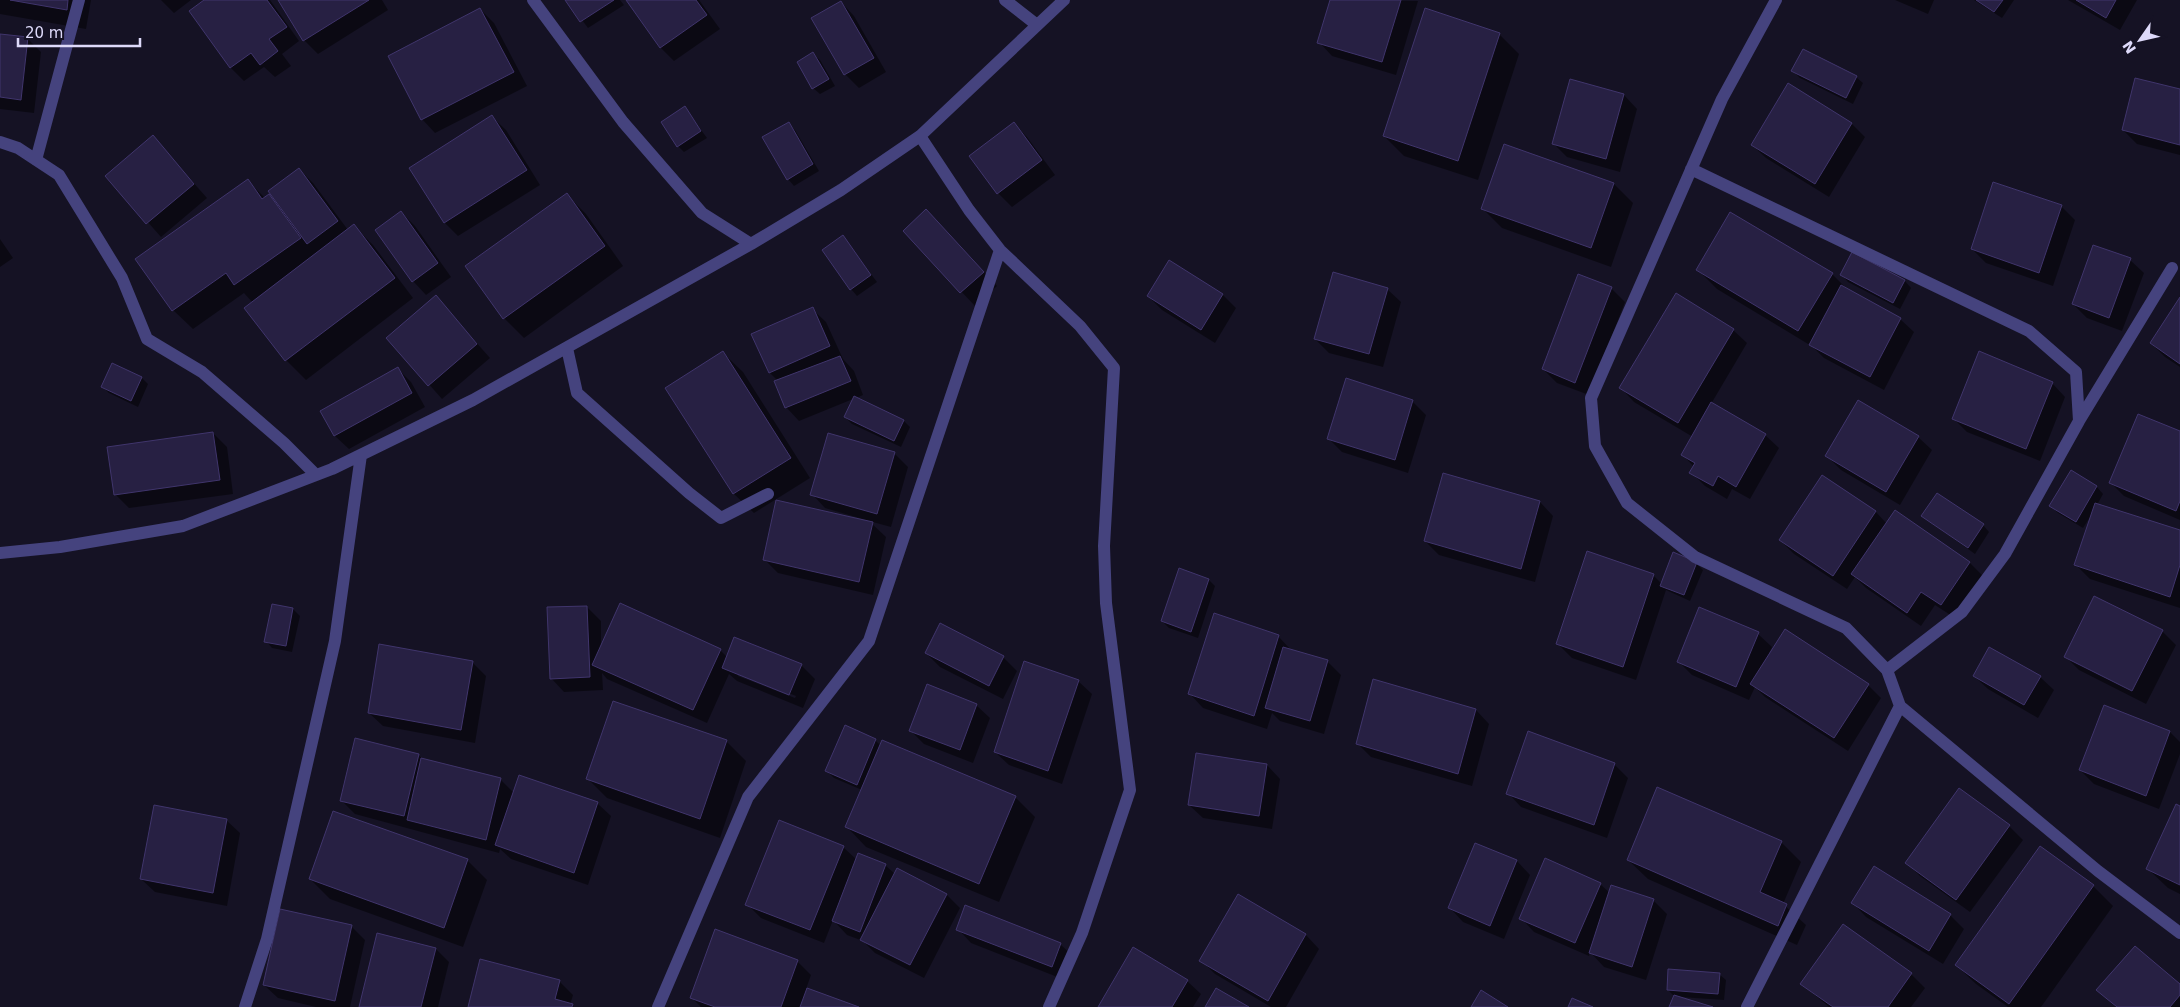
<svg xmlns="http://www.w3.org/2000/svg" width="2180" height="1007" viewBox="0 0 2180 1007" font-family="'DejaVu Sans',sans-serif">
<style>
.shadow{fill:#0007;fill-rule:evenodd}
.building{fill:#272043;stroke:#40356c}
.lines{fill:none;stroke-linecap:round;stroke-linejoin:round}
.minor{stroke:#45437e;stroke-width:12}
</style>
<rect width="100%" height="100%" fill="#151224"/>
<path class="shadow" d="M0 0H91L86 29 0 14Z
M161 0H191L174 13Z
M206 0H270L299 41 282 54 291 66 275 77 264 67 244 81 230 67Z
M279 0H382L388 10 318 54 304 40Z
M567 0H620L624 5 588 28Z
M627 0H699L720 29 674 61 660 47Z
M1331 0 1418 1 1396 75 1332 56 1319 42Z
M1895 0H1934L1928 14Z
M1974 0H2014L2002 18Z
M2068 0H2137L2120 30Z
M841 2 854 16 886 72 859 88 845 74Z
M480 9 494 23 527 86 435 133 422 119Z
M1499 34 1519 54 1478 180 1404 156 1384 136Z
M0 35 28 39 41 52 34 113 0 109Z
M813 54 820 60 835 86 820 94 813 88Z
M1793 71 1856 77 1863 83 1853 104 1800 78Z
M1788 85 1852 124 1865 137 1829 197 1766 158 1752 145Z
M2180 90V155L2137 144 2123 130Z
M1624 95 1637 109 1620 172 1567 157 1554 144Z
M685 108 707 138 684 152 678 146Z
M492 117 506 130 540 185 458 236 445 223 411 169Z
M788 123 795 130 819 171 794 186 788 179Z
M1014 124 1027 137 1055 175 1012 207 998 193 971 156Z
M153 137 207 198 161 237 107 176Z
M299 169 313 183 348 230 354 226 373 245 413 298 306 380 286 360 246 308 253 303 244 293 193 329 173 310 248 181 265 198 268 196 279 206Z
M1614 184 1633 203 1611 267 1502 228 1483 209Z
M566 194 586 214 623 266 524 338 504 318 466 266Z
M2061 206 2075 220 2053 286 1986 263 1972 249Z
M401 212 415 226 451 277 426 295 413 281Z
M940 224 997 286 975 306 905 232Z
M843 237 877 282 857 296 851 289Z
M0 239 13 258 0 267Z
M1853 253 1905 281 1911 288 1900 309 1848 282 1842 275Z
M2130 260 2144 273 2122 331 2087 318 2073 304Z
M1169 262 1223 295 1236 308 1215 343 1162 310 1148 296Z
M1698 270 1832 274 1849 291 1900 319 1914 332 1884 390 1824 358 1813 347 1717 289Z
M1611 288 1625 302 1589 395 1557 383 1543 369Z
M1387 289 1401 302 1383 367 1329 353 1315 339Z
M436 297 490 358 442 399 388 338Z
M2180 300V367L2165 357 2151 343Z
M812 309 826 322 843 359 854 371 863 395 856 398 904 421 910 427 901 447 852 424 845 417 853 399 799 421 786 407 778 381 770 373 753 334Z
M1733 330 1747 343 1711 404 1765 435 1779 448 1750 499 1732 489 1727 499 1705 486 1691 472 1694 467 1683 455 1693 437 1634 402 1621 388Z
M723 353 743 372 810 478 754 513 734 494 667 388Z
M398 369 411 382 425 407 349 449 335 436 321 411Z
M142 378 148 384 138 407 109 393 102 386Z
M2052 383 2065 397 2040 461 1967 432 1953 418Z
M1412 401 1426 415 1408 473 1342 452 1328 438Z
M213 433 227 447 233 494 129 508 115 494Z
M2180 433V520L2124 496 2111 483Z
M1918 437 1932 450 1900 505 1841 470 1827 456Z
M894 453 908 467 891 527 869 521 886 537 873 595 778 573 765 560 865 522 866 520 825 508 812 494Z
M2071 472 2097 487 2103 494 2097 505 2180 531V608L2090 579 2076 565 2092 514 2083 528 2058 513 2051 506Z
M1443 474 1540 502 1553 516 1535 582 1439 555 1425 541Z
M1822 477 1876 512 1887 524 1896 512 1970 563 1983 576 1955 618 1935 605 1921 626 1866 588 1855 577 1847 589 1794 554 1780 540Z
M1922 516 1983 525 1989 532 1975 554Z
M1696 563 1703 570 1690 601 1666 590 1636 680 1572 658 1558 644 1653 575 1662 584Z
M1209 580 1215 586 1198 638 1169 628 1162 621Z
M273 605 293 609 300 616 292 652 272 648 266 641Z
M587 607 601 621V648L720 650 728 658 801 665 815 679 803 708 737 681 729 674 707 723 607 679 602 673 603 690 564 692 551 678ZM738 673 796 696 795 698 738 676Z
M941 625 1003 657 1017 671 1003 699 940 667 926 653Z
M2162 631 2176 645 2146 704 2079 670 2065 656Z
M1758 634 1772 647 1769 653 1868 685 1881 698 1848 751 1765 697 1755 687 1749 700 1692 675 1678 661Z
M1278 636 1292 651 1327 661 1341 675 1324 734 1280 721 1272 713 1267 729 1203 708 1190 694Z
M473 663 486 676 475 743 383 726 369 713Z
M1974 676 2040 677 2054 690 2038 718 1988 689Z
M1078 681 1092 694 1062 784 1009 765 995 752Z
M976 705 990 718 973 763 924 744 911 731Z
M2105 707 2170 732 2180 742V754L2159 809 2094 784 2080 770Z
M1476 710 1489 724 1472 786 1371 757 1357 743Z
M875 740 881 746 1015 797 1035 817 999 902 866 847 847 827 862 790 834 778 827 771Z
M726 741 746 761 720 838 607 798 587 778Z
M418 755 423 759 500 779 514 793 597 803 611 816 588 885 511 859 500 849 499 853 355 814 341 800Z
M1614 764 1628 778 1607 838 1521 807 1508 793Z
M1267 765 1280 779 1272 829 1203 818 1189 805Z
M2180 808V894L2168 888 2148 869Z
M226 820 240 833 227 906 155 892 141 879Z
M2009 826 2023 840 1970 912 1920 876 1907 863Z
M1781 842 1801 862 1783 904 1806 925 1797 945 1648 879 1628 860Z
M1476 844 1517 861 1530 875 1504 939 1463 922 1450 908Z
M843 847 857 860 885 865 895 874 898 870 947 895 960 908 924 978 875 953 863 941 847 935 833 920 824 943 761 918 747 904Z
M2040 848 2093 886 2113 906 2041 1007H2008L1976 984 1956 965Z
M467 860 487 880 463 947 330 899 310 879Z
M1600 884 1610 893 1653 900 1667 914 1646 980 1604 967 1590 952 1589 956 1534 932 1521 918Z
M1239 896 1306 935 1319 949 1286 1007H1271L1215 974 1201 960Z
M1853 903 1950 915 1964 929 1943 964 1866 917Z
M351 926 365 940 350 1007H316L278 998 264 985Z
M958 929 1060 944 1074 957 1065 980 971 943Z
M436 949 449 962 438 1007H360Z
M797 961 811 975 806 989 855 1007H701L691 997Z
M1719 974 1726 980 1724 1000 1680 997 1709 1007H1670L1675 997 1668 990Z
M1911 974 1925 988 1911 1007H1829L1802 984Z
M559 981 573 995 570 1005 574 1007H470Z
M1187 981 1201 994 1193 1007H1099Z
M2180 986V1007H2116L2098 990Z"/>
<path class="building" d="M10 0H68L67 10Z
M204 0H267L287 27 269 39 278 51 260 65 251 53 230 68 189 11Z
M278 0H369L303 41Z
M565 0H614L580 22Z
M626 0H696L707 15 660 48Z
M1330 0H1401L1382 62 1317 43Z
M1976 0H2003L1994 12Z
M2076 0H2116L2106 18Z
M841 1 874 58 844 75 811 18Z
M480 8 514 72 421 120 388 56Z
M1425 8 1500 33 1458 161 1383 136Z
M0 34 28 37 21 100 0 97Z
M1803 49 1857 76 1846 98 1791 71Z
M813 52 829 79 812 89 797 62Z
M2135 78 2180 89V145L2122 130Z
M1570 79 1624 94 1606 159 1552 144Z
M1788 83 1852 123 1815 184 1751 145Z
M685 106 701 131 677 147 661 122Z
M492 115 527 170 444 223 409 168Z
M789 122 813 164 787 180 762 137Z
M1014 122 1042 160 997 194 969 156Z
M153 135 194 184 146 224 105 176Z
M1504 144 1614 183 1591 248 1481 209Z
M299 168 338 221 307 244 268 191Z
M248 179 262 199 269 194 301 238 234 285 226 273 172 311 135 259Z
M1993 182 2062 205 2039 273 1971 249Z
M567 193 605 246 503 319 465 266Z
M926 209 984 272 960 293 903 231Z
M401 211 438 263 412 282 375 230Z
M1730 212 1833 273 1798 331 1696 270Z
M354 224 395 278 285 361 244 308Z
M843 235 871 275 850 290 822 250Z
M2093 245 2131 258 2109 318 2072 304Z
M1852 252 1905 280 1893 303 1840 275Z
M1169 260 1223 294 1201 330 1147 296Z
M1333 272 1388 288 1369 354 1314 339Z
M1578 274 1612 287 1575 383 1542 369Z
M1841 285 1901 318 1870 377 1809 345Z
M1676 293 1734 329 1678 423 1619 388Z
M436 295 477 344 428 386 386 338Z
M2180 297V364L2150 343Z
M813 307 830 346 769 373 751 334Z
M723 351 791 458 733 494 665 388Z
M1979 351 2053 382 2026 449 1952 419Z
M840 356 851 381 785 408 774 381Z
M112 363 142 377 131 401 101 387Z
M398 367 412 393 334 436 320 411Z
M1346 378 1413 400 1395 460 1327 439Z
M854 396 904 420 894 441 844 417Z
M1858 400 1919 436 1886 492 1825 456Z
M1711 402 1766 434 1736 487 1718 476 1713 486 1689 473 1695 463 1681 455Z
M2138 414 2180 431V501L2176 511 2109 483Z
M213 432 220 480 114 495 107 447Z
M828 433 895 452 877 514 810 495Z
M2071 470 2097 486 2076 522 2049 506Z
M1443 473 1540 501 1521 569 1424 541Z
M1822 475 1876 511 1833 576 1779 540Z
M1937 493 1984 524 1968 548 1921 516Z
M776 500 873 522 859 582 763 560Z
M2095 503 2180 530V565L2170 597 2074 565Z
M1895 510 1970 562 1941 605 1921 592 1907 613 1851 574Z
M1587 551 1654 574 1623 667 1556 644Z
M1673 552 1697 562 1684 595 1660 586Z
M1179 568 1209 579 1191 632 1161 621Z
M2094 596 2163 630 2132 691 2064 657Z
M620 603 721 649 693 710 592 665Z
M272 604 293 608 286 646 264 642Z
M587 606 590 677 550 679 547 607Z
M1699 607 1759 632 1736 687 1677 662Z
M1214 613 1279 635 1254 716 1188 694Z
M940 623 1004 656 989 686 925 653Z
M1785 629 1869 684 1834 738 1750 684Z
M734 637 802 664 789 695 722 668Z
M379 644 473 661 461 730 368 713Z
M1283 647 1328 660 1310 721 1265 708Z
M1989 647 2041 676 2024 705 1973 676Z
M1024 661 1079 680 1048 771 994 752Z
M1373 679 1476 709 1458 774 1356 744Z
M927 684 977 704 960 750 909 731Z
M613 701 727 740 700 819 586 779Z
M2104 705 2170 731 2146 796 2079 770Z
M845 725 876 739 857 785 825 771Z
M1528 731 1615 763 1594 825 1506 794Z
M355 738 419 754 404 816 340 801Z
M882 740 1016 796 979 884 845 827Z
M1196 753 1267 764 1259 816 1188 805Z
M421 758 501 778 486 840 407 820Z
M519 775 598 802 574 873 495 845Z
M1657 787 1782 841 1760 892 1787 904 1778 926 1627 860Z
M1959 788 2010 825 1956 900 1905 863Z
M2176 804 2180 806V885L2146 869Z
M154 805 227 819 213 893 140 879Z
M333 811 468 859 444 928 309 879Z
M779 820 844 846 810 930 745 905Z
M1475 843 1517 860 1490 926 1448 908Z
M2040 846 2094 885 2009 1004 1955 965Z
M858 853 886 864 860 932 832 921Z
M1545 858 1601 883 1575 943 1519 919Z
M1874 866 1951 914 1929 951 1851 903Z
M897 868 947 894 910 965 860 940Z
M1611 885 1654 899 1632 967 1589 953Z
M1238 894 1306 934 1268 1001 1199 961Z
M965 905 1061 943 1052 967 956 930Z
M280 909 352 925 335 1001 263 985Z
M1843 924 1912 973 1888 1007H1833L1800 984Z
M715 929 798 960 781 1007H715L690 998Z
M377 933 436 948 421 1007H359Z
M2135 946 2180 984V995L2170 1007H2117L2096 990Z
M1133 947 1188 980 1172 1007H1098Z
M480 959 560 980 555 999 573 1004 572 1007H468Z
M1668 969 1720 973 1718 994 1667 990Z
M807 988 859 1007H800Z
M1216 988 1249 1007H1205Z
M1481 990 1508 1007H1471Z
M1674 995 1713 1007H1669Z
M1572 998 1593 1007H1568Z"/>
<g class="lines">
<path class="minor" d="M533 0 623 122 702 213 751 244
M1005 0 1037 25
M1776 0 1722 99 1591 398 1595 446 1627 503 1695 557 1846 628 1887 670 1900 706 2098 871 2180 933
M920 136 969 210 1000 250 1080 326 1114 368 1104 546 1106 603 1130 790 1082 933 1049 1007
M0 142 18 148 59 175 122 278 147 339 202 372 284 443 316 475
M36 160 79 0
M1691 169 2029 331 2076 372 2079 421 2005 554 1962 612 1887 670
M567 348 577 393 689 493 721 518 768 494
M2079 421 2172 268
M0 553 60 547 183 526 332 469 473 400 751 244 841 190 920 136 1064 0
M245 1007 267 939 335 641 361 455
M658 1007 748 797 869 641 1000 250
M1747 1007 1900 706"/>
</g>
<g transform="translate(2140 40) rotate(236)" stroke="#151224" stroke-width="4" paint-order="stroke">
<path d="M0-4L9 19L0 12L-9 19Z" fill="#dedafa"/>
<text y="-8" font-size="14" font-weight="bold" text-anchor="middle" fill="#dedafa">N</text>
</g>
<path d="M18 38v8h122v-8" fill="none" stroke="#dedafa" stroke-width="2.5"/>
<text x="25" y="38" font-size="15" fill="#dedafa" stroke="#151224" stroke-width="4" paint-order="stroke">20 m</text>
</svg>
